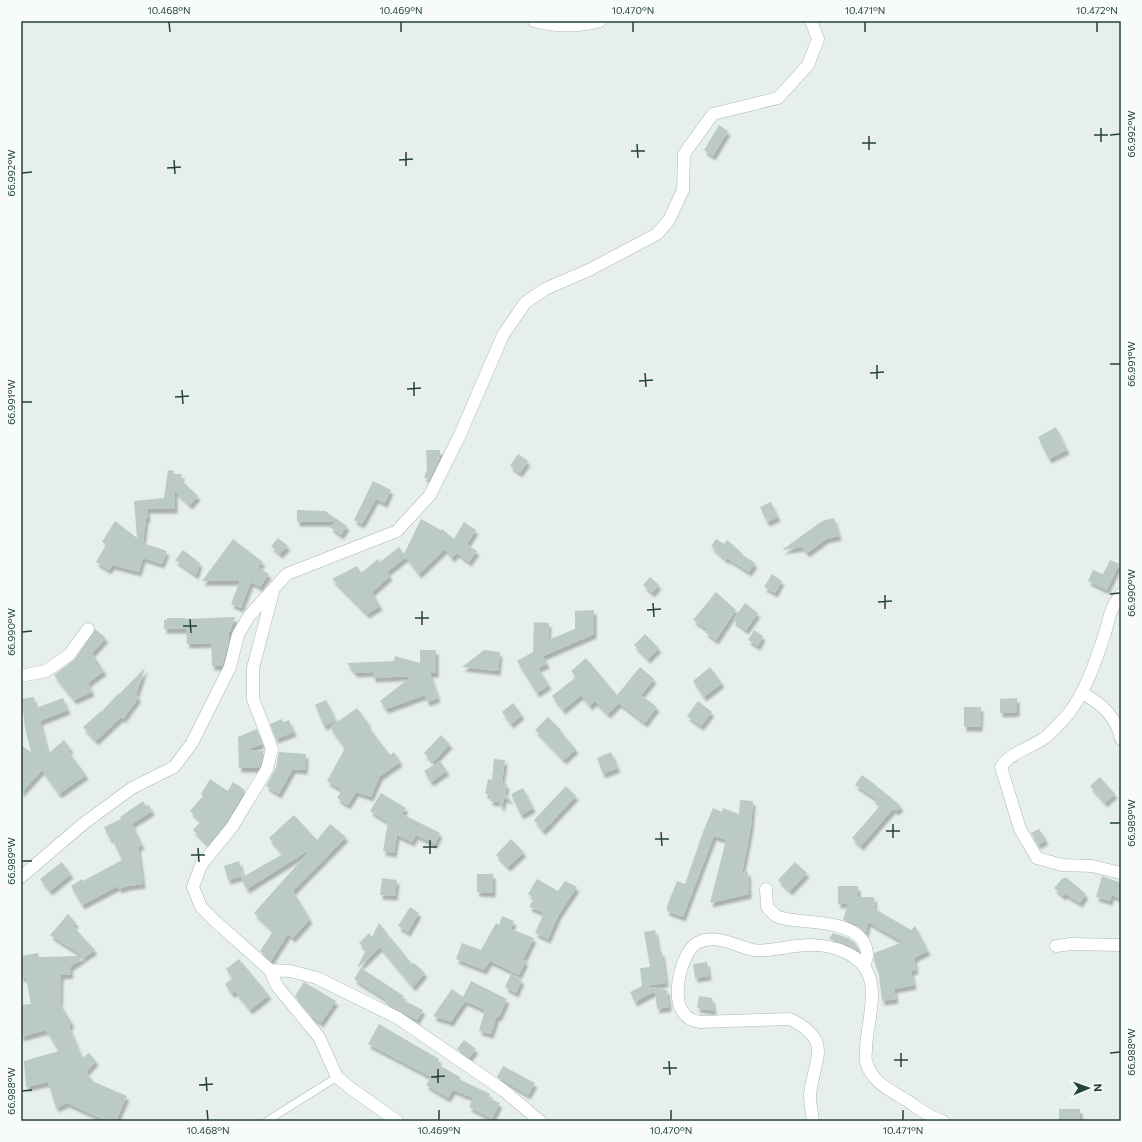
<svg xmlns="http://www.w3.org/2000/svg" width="1142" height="1142" viewBox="0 0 1142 1142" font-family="Commissioner,sans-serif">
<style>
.building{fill:#bbcac4;filter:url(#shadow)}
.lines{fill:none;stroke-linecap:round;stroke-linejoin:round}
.lane-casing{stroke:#a8b8b2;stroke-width:8}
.street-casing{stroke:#a8b8b2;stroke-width:13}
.lane{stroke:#fff;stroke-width:7}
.street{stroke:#fff;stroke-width:12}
.ticks{fill:none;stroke:#24423a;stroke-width:1.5}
.neatline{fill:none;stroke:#24423a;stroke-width:1.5}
.ticks-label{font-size:10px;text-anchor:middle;fill:#24423a}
</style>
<defs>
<filter id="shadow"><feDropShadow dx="2.5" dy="4.5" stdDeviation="1" flood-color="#0004"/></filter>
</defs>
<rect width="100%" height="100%" fill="#e6efeb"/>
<path class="building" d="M719 125 728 131 713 156 704 150Z
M1056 427 1067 450 1049 459 1038 437Z
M426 450H440V458L429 480 424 477 427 470Z
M518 454 528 461 520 473 510 466Z
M168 470 174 471V474H182L181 480 198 496 190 505 175 491V509H147L148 518H146L143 543 167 551 162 564 143 558 139 572 112 565 109 570 96 562 106 545 102 542 115 521 137 538 134 501 164 498Z
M373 481 391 490 385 503 376 499 362 524 354 520Z
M771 502 778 517 767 522 760 507Z
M297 510 325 511 347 526 341 535 330 527 335 522H297Z
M834 518 839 536 826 539 807 553 802 547 782 550 822 521Z
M421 519 441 530 442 529 454 539 464 522 476 530 467 544 477 551 469 562 457 553 452 558 445 549 419 574 406 557 387 572 390 576 372 592 380 606 367 614 332 579 357 566 361 573 378 559 380 562 399 547 404 554Z
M278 538 288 546 280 554 271 546Z
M233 539 263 562 258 567 269 574 260 587 251 582 241 608 231 604 240 581H202Z
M716 539 724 544 727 540 743 554H741L755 563 749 572 727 558 726 560 711 546Z
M183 550 200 563 196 575 175 560Z
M1110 560 1119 564 1107 590 1088 581 1093 570 1103 574Z
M772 574 782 581 775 593 764 587Z
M650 577 659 585 652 593 643 585Z
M716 592 736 610 716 640 705 632 707 629 693 620Z
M745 603 758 613 746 630 733 620Z
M594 610V634L543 656 547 664 538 668 549 685 537 693 517 661 533 652 534 622 549 623 548 640 575 629V611Z
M235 617 230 632H229V641L222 666H212L211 643 187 644 186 629H164V620H167V618H186L185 619Z
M95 629 106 638 92 653 104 671 88 683 92 692 74 700 54 675 75 659Z
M754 630 763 636 758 646 748 640Z
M645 634 659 648 648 659 634 645Z
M420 650H436V673H430L438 698 427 702 425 695 386 709 380 701 412 676 373 678V672L355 673 347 663 394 661 395 656 420 663Z
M484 650 500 652 498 671 462 667Z
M586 658 617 695 640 667 654 679 641 695 657 707 645 723 619 703 608 714 595 701 590 706 581 695 563 710 552 696 576 677 571 671Z
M710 667 722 683 704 697 693 681Z
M145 668 136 695 139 697 123 719 121 717 96 741 83 727 101 711V712L119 693 120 694 122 691Z
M34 697 36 708 63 698 68 710 40 721 48 754 64 740 71 749 68 751 86 775 59 794 42 770 21 793V745L31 752 25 728 22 699Z
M1017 698V712L1000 713V699Z
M326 700 336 721 324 726 315 705Z
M698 701 712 712 701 726 687 716Z
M513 703 522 715 511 724 502 712Z
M964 707H981L980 727H964Z
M357 708 369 724 367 725 390 755 394 752 400 762 380 776 371 797 356 792 348 805 337 798 342 790 327 781 345 748 330 727Z
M548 717 561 730 560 731 576 749 564 760 535 730Z
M282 719 283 722 289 720 294 732 276 739 270 724Z
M257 729 262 744 247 750 264 751 260 766 259 768H239L238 737Z
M441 735 450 744 433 762 424 753Z
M279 752 306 754 305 770 293 769 279 794 266 786 276 768Z
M611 752 618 768 603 774 597 758Z
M494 759 505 760 502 782 507 784 505 794 511 800 504 798 502 808 499 802 490 801 491 795 485 794 488 779 492 780Z
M440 761 447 771 431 782 424 771Z
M862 775 873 783 901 806 897 811 893 809 861 846 852 838 879 807 875 803 878 800 855 785Z
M1100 777 1115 794 1105 803 1090 786Z
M210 779 228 791 233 782 245 790 226 823 208 845 193 830 201 821 190 811 203 796 201 794Z
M566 786 576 796 543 831 534 820Z
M523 788 533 808 521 815 511 794Z
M381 793 406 808 402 814 440 833 435 844 416 835 412 842 397 835 394 853 383 851 388 822 370 811Z
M740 800 753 801 751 827 742 873 748 871 749 894 710 903 726 840 714 836 683 917 667 911V906L677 881 685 884 703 832 713 808 722 812 723 808 739 814Z
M143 801 146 806 149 805 152 811 132 824 142 845 138 847 143 884 128 886 119 889 118 886 82 905 71 886 82 879 83 881 122 860 112 838 110 839 104 827 121 819 120 817Z
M294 815 317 840 330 824 346 837 293 891 310 919 293 938 288 934 271 961 260 951 272 933 268 926 254 913 312 848 247 889 241 878 283 854 269 838Z
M1039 829 1046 840 1038 845 1031 833Z
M511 839 524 852 508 867 496 855Z
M239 861 243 876 228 880 224 866Z
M62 862 71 874 50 891 40 879Z
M795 862 807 873 790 891 778 880Z
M477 874H493V893L477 892Z
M1102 876 1121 883V899L1112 895 1110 901 1096 897Z
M382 878 397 880 395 896 380 895Z
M1063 878H1067L1086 894 1080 903 1065 894 1063 896 1054 888Z
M537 879 558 891 565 881 577 887 559 914 548 939 535 933 544 913 529 907 534 898 528 894Z
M838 886H858V897H874L875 909 911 930 915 926 928 951 914 958 916 970 911 971 914 985 894 989 896 999 882 1001 879 974 874 961V953L903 942 868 922 866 933 855 924 843 920 848 903 838 904Z
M410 907 419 913 408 932 398 926Z
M68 914 76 923 73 926 95 950 70 967 71 974 61 975 60 1004 72 1023 69 1026 82 1058 89 1053 96 1061 86 1072 94 1082 127 1096 116 1121 100 1118 67 1103 56 1108 48 1082 26 1087 24 1061 59 1051 46 1030 21 1037V1005L31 1004 26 977 21 978V956L38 953 39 957 83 956 50 935Z
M502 916 514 921 511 929 534 938 523 960 526 961 519 975 490 961 484 970 456 959 462 943 481 950 496 923 499 925Z
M379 923 389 936 388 943 391 938 412 964 414 963 425 973 413 987 380 947 359 967 358 966 366 950 359 943 369 933 372 937Z
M655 930 659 953 662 952 666 983 644 986 667 990 669 1007 657 1009 655 991 635 1002 630 992 642 986 640 968 650 967 644 932Z
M833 933 848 938 855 943 858 948 857 950 848 945 829 939Z
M239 959 269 995 250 1010 235 991 232 994 225 984 233 978 226 969Z
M707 962 709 976 695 978 693 964Z
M361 968 404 996 401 999 423 1010 417 1020 385 1003 387 1000 354 979Z
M511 974 522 980 516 993 505 987Z
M471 981 507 999 499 1017 497 1016 491 1034 479 1031 485 1010 465 1001 451 1022 433 1016 452 989 463 997Z
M304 982 336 1001 321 1023 311 1016 295 996Z
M699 996 712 998 714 1011 697 1008Z
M379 1024 439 1059 437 1064 460 1077 459 1079 490 1094 488 1098 500 1103 492 1119 469 1107 473 1098 453 1090 448 1098 426 1085 431 1077 368 1044Z
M464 1040 476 1049 469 1058 457 1049Z
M503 1066 535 1083 528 1095 497 1077Z
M1059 1109H1080V1121H1059Z"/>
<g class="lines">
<defs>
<path id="lane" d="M267 1121 337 1077"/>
<path id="street" d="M534 21C556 27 578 27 600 21
M273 592 253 668V699L272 749 267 769 232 827 201 865 193 887 201 907 216 922 270 970 290 971 317 978 398 1018 503 1090 540 1121
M1121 594C1109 610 1110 618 1104 636 1095 663 1086 690 1069 713 1062 721 1052 733 1043 739 1029 748 1010 753 1001 767L1020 829 1037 858 1062 865 1092 866 1121 873
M21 676 46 671 69 655 88 629
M1082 693C1102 704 1116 716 1121 739
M21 877 83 824 132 788 174 767 192 743 230 667 238 635 249 616 287 574 397 531 430 495 459 437 503 335 525 303 545 289 589 270 657 234 669 220 683 190 684 154 713 114 778 98 808 65 818 39 811 21
M766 889 767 907C770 910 774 915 778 917 803 925 857 917 866 948 868 955 867 959 864 965
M1056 946 1071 944 1121 945
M270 970 277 986 319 1037 337 1077 353 1090 397 1121
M813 1121C812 1113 810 1104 810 1096 813 1058 835 1042 790 1019L700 1022C693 1021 687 1019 683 1012 671 997 681 953 697 943 716 933 735 946 753 950 763 952 773 949 783 948 805 944 825 943 845 952 888 971 867 1015 866 1049 866 1053 865 1058 866 1061 870 1081 891 1091 906 1100 917 1107 930 1118 943 1121"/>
</defs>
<use href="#lane" class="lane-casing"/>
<use href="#street" class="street-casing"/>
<use href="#lane" class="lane"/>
<use href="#street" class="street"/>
</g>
<path class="ticks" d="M169 22 170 32M401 22V32M633 22V32M865 22V32M1097 22V32M1101 128V142M1094 135H1108M1110 135 1120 134M869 136V150M862 143H876M637 144 638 158M631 151H645M406 152V166M174 160 175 174M399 160 413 159M167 168 181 167M22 173 32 172M1110 364H1120M877 365V379M645 373 646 387M870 373 884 372M639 381 653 380M414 382V396M407 389 421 388M182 390 183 404M175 397 189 396M22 402H32M1110 594 1120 593M885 595V609M878 602 892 601M653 603 654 617M647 610 661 609M422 611V625M415 618H429M190 619 191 633M183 626H197M22 632 32 631M1110 823H1120M893 824V838M886 831H900M661 832 662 846M655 839H669M430 840V854M423 847H437M198 848 199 862M191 855H205M22 861H32M901 1053V1067M1110 1053 1120 1052M894 1060H908M669 1061 670 1075M663 1068H677M438 1069V1083M206 1077 207 1091M431 1077 445 1076M199 1085 213 1084M22 1091 32 1090M207 1110 208 1120M439 1110V1120M671 1110V1120M903 1110V1120"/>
<rect width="1142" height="1142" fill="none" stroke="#f7fbf9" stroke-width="44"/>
<g transform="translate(1088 1088) rotate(88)" stroke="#f7fbf9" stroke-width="3" paint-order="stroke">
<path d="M0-3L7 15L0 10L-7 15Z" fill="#24423a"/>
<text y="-6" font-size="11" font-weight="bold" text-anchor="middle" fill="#24423a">N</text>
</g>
<rect x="22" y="22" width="1098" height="1098" class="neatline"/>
<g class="ticks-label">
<text x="169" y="14">10.468°N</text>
<text x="401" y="14">10.469°N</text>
<text x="633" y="14">10.470°N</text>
<text x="865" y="14">10.471°N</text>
<text x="1097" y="14">10.472°N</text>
<text transform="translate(1131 134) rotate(-90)" y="4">66.992°W</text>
<text transform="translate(11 173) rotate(-90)" y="4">66.992°W</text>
<text transform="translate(1131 364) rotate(-90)" y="4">66.991°W</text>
<text transform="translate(11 402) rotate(-90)" y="4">66.991°W</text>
<text transform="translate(1131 593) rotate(-90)" y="4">66.990°W</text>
<text transform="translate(11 632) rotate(-90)" y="4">66.990°W</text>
<text transform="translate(1131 823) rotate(-90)" y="4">66.989°W</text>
<text transform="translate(11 861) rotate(-90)" y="4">66.989°W</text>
<text transform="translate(1131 1052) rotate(-90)" y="4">66.988°W</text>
<text transform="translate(11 1091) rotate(-90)" y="4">66.988°W</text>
<text x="208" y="1134">10.468°N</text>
<text x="439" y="1134">10.469°N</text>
<text x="671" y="1134">10.470°N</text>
<text x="903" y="1134">10.471°N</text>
</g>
</svg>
